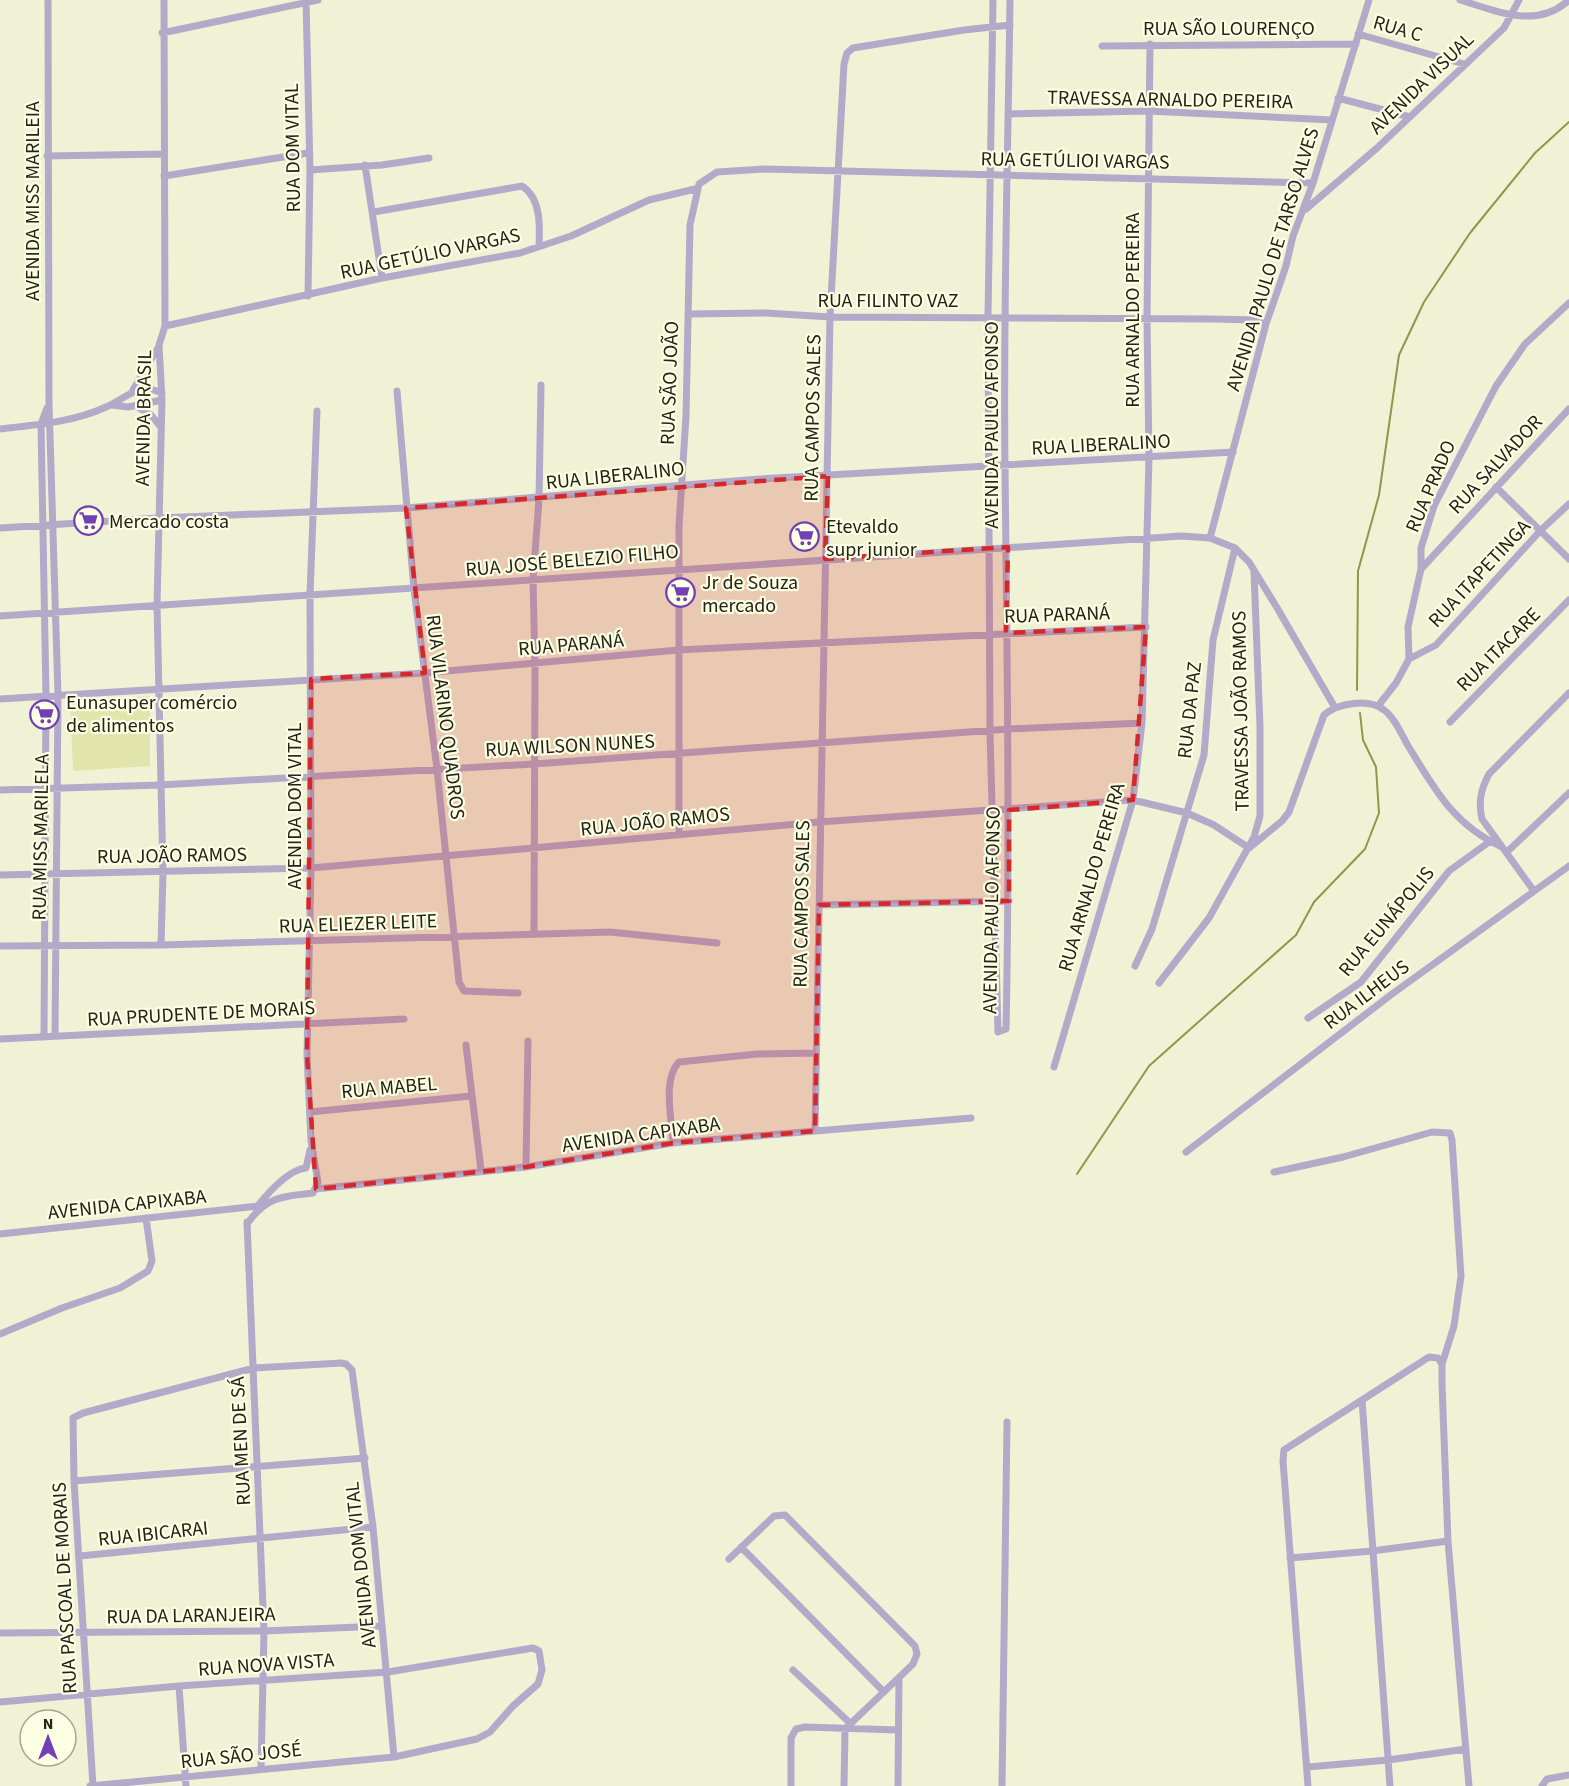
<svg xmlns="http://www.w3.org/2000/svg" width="1569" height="1786" viewBox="0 0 1569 1786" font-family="'Source Sans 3',sans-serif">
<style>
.green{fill:#e1e5ac}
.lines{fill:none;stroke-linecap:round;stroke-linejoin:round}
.stream{stroke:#929648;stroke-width:2}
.street{stroke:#b3a9c9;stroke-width:7}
.marked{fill:#d62828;fill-opacity:0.2;stroke:#d62828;stroke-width:4.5;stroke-dasharray:12 8;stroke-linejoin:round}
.labels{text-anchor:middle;stroke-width:4.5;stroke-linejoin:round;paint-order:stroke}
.street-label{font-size:20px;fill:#232419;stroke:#fcffe3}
.poi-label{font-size:20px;fill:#232419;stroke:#fcffe3;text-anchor:start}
</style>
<rect width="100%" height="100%" fill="#eff2d5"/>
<path class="green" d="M150 696V766L73 771 70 700Z"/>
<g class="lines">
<path class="stream" d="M1357 690 1358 571 1379 495 1399 355 1424 302 1470 233 1535 153 1569 122
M1077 1174 1149 1066 1296 935 1314 902 1365 849 1379 813 1376 767 1363 740 1360 713"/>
<path class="street" d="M48 0 49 403 58 695 55 1036
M306 0 310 170 308 296
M993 0 988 317 990 731 998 1032 1006 1029C1010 841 1007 653 1005 465 1003 310 1008 155 1010 0
M1460 0C1497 11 1536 30 1569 0
M162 33 318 0
M1358 34 1464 64
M1102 46 1356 44
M1338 98 1410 117
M1008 114 1148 111 1332 120
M47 156 164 154
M365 165 382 278
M310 170 382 165 429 158
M164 176 308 153
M1306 209 1377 148 1504 28 1519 0
M374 212 522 186C541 198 540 226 539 246
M688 314 766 313 830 317 1213 319 1254 320 1266 324
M165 326 382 278 520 253 571 236 649 200 695 189
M133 390 159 346
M397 391 414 589 437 769 459 982 464 991 518 993
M112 405 128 407 162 400
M136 406 151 415 160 426
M0 429C35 425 74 422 106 407 127 398 137 382 162 393
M1496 487 1569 559
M0 528 158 518 406 508 759 479 1233 452
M1235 548 1249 562 1276 606 1334 706
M1421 569 1569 409
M0 616 1181 536 1210 538 1266 324 1286 266 1293 236 1313 183 1369 0
M1409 659 1436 645 1541 530 1569 504
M0 699 425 673 678 650 1146 627
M1378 706 1396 683 1409 659 1408 627 1421 569V548L1434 506 1496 386 1525 344 1569 303
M1450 722 1569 600
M0 790 160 785 534 764 1009 729 1142 723
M679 834V526L686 416 690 225 699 184 717 172 765 169 1313 183
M1507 852 1569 793
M0 875 311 868 819 822 1133 800 1187 813 1214 825 1249 848 1282 821 1289 812 1324 715C1338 703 1369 698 1384 710 1394 717 1401 733 1407 744 1434 788 1453 825 1502 847
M1534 891 1482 819C1478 802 1481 789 1489 774L1569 693
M819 905 1009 901
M534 934 535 665 533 580 539 499 541 385
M161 945 163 873 157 605 162 400 159 345 165 326 164 0
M0 946 161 945 610 932 717 943
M1135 966 1152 929 1204 755 1213 640 1235 548 1210 538
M1159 983 1209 918 1254 837 1260 816V727L1254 572
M1308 1018 1361 982 1449 871 1489 842
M44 1037 46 696 41 424 47 408
M0 1039 404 1019
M466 1045 481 1170
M1054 1067 1133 800 1142 723 1149 458 1147 318 1150 44
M310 1112 471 1096
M815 1131 830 317 844 64 847 53 853 48 964 30 1010 25
M673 1143C672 1120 662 1079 679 1062L757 1054 815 1053
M1186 1152 1392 994 1569 866
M526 1167 528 1041
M1274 1172 1343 1157 1432 1132 1450 1133 1452 1140 1461 1276 1454 1326 1442 1364V1385L1448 1541 1469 1786
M316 1189 526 1167 673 1143 971 1118
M256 1208C267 1194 287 1170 306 1168L310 1150
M247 1222 264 1631 261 1769
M247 1224C266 1197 282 1196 313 1193L318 1182 311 1141 307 1055 311 868 310 595 317 411
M0 1234 258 1206
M0 1334 62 1308 120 1288 148 1271 152 1261 146 1218
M74 1481 365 1458
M741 1547 884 1692
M80 1556 373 1527
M1290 1558 1372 1551 1448 1541
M729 1559 774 1516 785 1515 915 1646 917 1654 913 1664 845 1729 844 1786
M0 1633 264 1631 382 1626
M793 1670 850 1723
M179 1686 186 1786
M0 1702 179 1686 388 1672 533 1648 539 1651 542 1670 538 1684 513 1706 490 1732 477 1739 394 1757 90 1786
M1308 1767 1388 1760 1466 1749
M93 1786 74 1481 73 1418 83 1413 254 1368 341 1363 346 1364 352 1370 373 1527 394 1757
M791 1786V1738L796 1729 805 1727 898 1730
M898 1786 899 1679
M1002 1786 1007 1422
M1308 1786 1283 1461 1284 1450 1362 1400
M1390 1786 1362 1400 1429 1357 1438 1358 1442 1364
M1542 1786 1547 1779 1569 1775"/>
</g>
<path class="marked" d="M828 476 825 559 1008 547 1006 633 1146 627 1133 800 1009 810V901L819 905 815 1131 673 1143 526 1167 316 1189 307 1055 311 679 425 673 406 508Z"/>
<defs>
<symbol id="supermarket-ring" viewBox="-11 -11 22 22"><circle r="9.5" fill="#fcffe3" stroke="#713fb6" stroke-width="1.5"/><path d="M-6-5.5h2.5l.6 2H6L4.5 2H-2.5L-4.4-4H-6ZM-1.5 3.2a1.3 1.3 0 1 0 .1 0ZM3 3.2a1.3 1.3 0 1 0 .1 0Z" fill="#713fb6"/></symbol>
</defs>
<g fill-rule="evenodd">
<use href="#supermarket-ring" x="72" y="504" width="33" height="33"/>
<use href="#supermarket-ring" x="788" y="520" width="33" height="33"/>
<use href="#supermarket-ring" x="664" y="576" width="33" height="33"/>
<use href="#supermarket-ring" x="28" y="698" width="33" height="33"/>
</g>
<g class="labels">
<g class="street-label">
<text x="1229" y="35">RUA SÃO LOURENÇO</text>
<text transform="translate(1398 28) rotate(16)" y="7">RUA C</text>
<text transform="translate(1421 83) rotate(-44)" y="7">AVENIDA VISUAL</text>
<text transform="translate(1170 99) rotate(1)" y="7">TRAVESSA ARNALDO PEREIRA</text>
<text transform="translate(292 148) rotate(-91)" y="7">RUA DOM VITAL</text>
<text transform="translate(1075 160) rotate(1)" y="7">RUA GETÚLIOI VARGAS</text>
<text transform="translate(32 201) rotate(-90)" y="7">AVENIDA MISS MARILEIA</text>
<text transform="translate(430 253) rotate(-12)" y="7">RUA GETÚLIO VARGAS</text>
<text transform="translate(1272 259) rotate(-73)" y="7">AVENIDA PAULO DE TARSO ALVES</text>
<text x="888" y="307">RUA FILINTO VAZ</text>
<text transform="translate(1132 310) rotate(-90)" y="7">RUA ARNALDO PEREIRA</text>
<text transform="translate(669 383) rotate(-88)" y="7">RUA SÃO JOÃO</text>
<text transform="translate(143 418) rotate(-89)" y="7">AVENIDA BRASIL</text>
<text transform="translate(812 418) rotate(-89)" y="7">RUA CAMPOS SALES</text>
<text transform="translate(991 425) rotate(-90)" y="7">AVENIDA PAULO AFONSO</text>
<text transform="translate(1101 444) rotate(-3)" y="7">RUA LIBERALINO</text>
<text transform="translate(1495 464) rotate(-47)" y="7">RUA SALVADOR</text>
<text transform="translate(615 475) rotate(-6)" y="7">RUA LIBERALINO</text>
<text transform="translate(1430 486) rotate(-67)" y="7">RUA PRADO</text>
<text transform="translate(572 560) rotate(-5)" y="7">RUA JOSÉ BELEZIO FILHO</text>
<text transform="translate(1479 573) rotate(-47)" y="7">RUA ITAPETINGA</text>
<text transform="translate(1057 614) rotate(-2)" y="7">RUA PARANÁ</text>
<text transform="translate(571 644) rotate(-5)" y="7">RUA PARANÁ</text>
<text transform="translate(1498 649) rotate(-45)" y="7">RUA ITACARE</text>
<text transform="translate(1189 710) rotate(-84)" y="7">RUA DA PAZ</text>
<text transform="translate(1240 711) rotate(-91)" y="7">TRAVESSA JOÃO RAMOS</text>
<text transform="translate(446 717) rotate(83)" y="7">RUA VILARINO QUADROS</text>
<text transform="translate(570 745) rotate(-3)" y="7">RUA WILSON NUNES</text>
<text transform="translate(294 806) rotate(-90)" y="7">AVENIDA DOM VITAL</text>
<text transform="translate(655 821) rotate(-6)" y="7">RUA JOÃO RAMOS</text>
<text transform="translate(40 837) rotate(-89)" y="7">RUA MISS MARILELA</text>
<text transform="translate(172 855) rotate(-1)" y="7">RUA JOÃO RAMOS</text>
<text transform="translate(1091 877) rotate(-74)" y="7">RUA ARNALDO PEREIRA</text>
<text transform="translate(801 904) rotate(-89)" y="7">RUA CAMPOS SALES</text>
<text transform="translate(991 910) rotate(-89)" y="7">AVENIDA PAULO AFONSO</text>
<text transform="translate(1386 921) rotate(-50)" y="7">RUA EUNÁPOLIS</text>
<text transform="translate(358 923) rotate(-2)" y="7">RUA ELIEZER LEITE</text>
<text transform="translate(1366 994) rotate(-37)" y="7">RUA ILHEUS</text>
<text transform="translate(201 1013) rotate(-3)" y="7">RUA PRUDENTE DE MORAIS</text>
<text transform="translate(389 1087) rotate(-5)" y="7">RUA MABEL</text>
<text transform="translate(641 1134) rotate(-8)" y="7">AVENIDA CAPIXABA</text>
<text transform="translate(127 1204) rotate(-6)" y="7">AVENIDA CAPIXABA</text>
<text transform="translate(240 1441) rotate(-93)" y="7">RUA MEN DE SÁ</text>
<text transform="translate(153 1533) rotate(-6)" y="7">RUA IBICARAI</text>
<text transform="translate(360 1565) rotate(-96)" y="7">AVENIDA DOM VITAL</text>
<text transform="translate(64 1588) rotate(-93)" y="7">RUA PASCOAL DE MORAIS</text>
<text transform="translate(191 1615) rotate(-1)" y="7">RUA DA LARANJEIRA</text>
<text transform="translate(266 1664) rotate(-4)" y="7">RUA NOVA VISTA</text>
<text transform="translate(241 1755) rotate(-6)" y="7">RUA SÃO JOSÉ</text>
</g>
<g class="poi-label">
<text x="109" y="528">Mercado costa</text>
<text x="826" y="533">Etevaldo<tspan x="826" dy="23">supr junior</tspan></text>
<text x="702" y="589">Jr de Souza<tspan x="702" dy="23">mercado</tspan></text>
<text x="66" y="709">Eunasuper comércio<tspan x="66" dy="23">de alimentos</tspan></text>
</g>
</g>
<g transform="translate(48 1738)"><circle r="28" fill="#fcffe3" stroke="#a5a792" stroke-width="1.5"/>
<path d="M0-4.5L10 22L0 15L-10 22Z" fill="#713fb6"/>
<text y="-9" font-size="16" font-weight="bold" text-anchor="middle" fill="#232419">N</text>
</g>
</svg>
